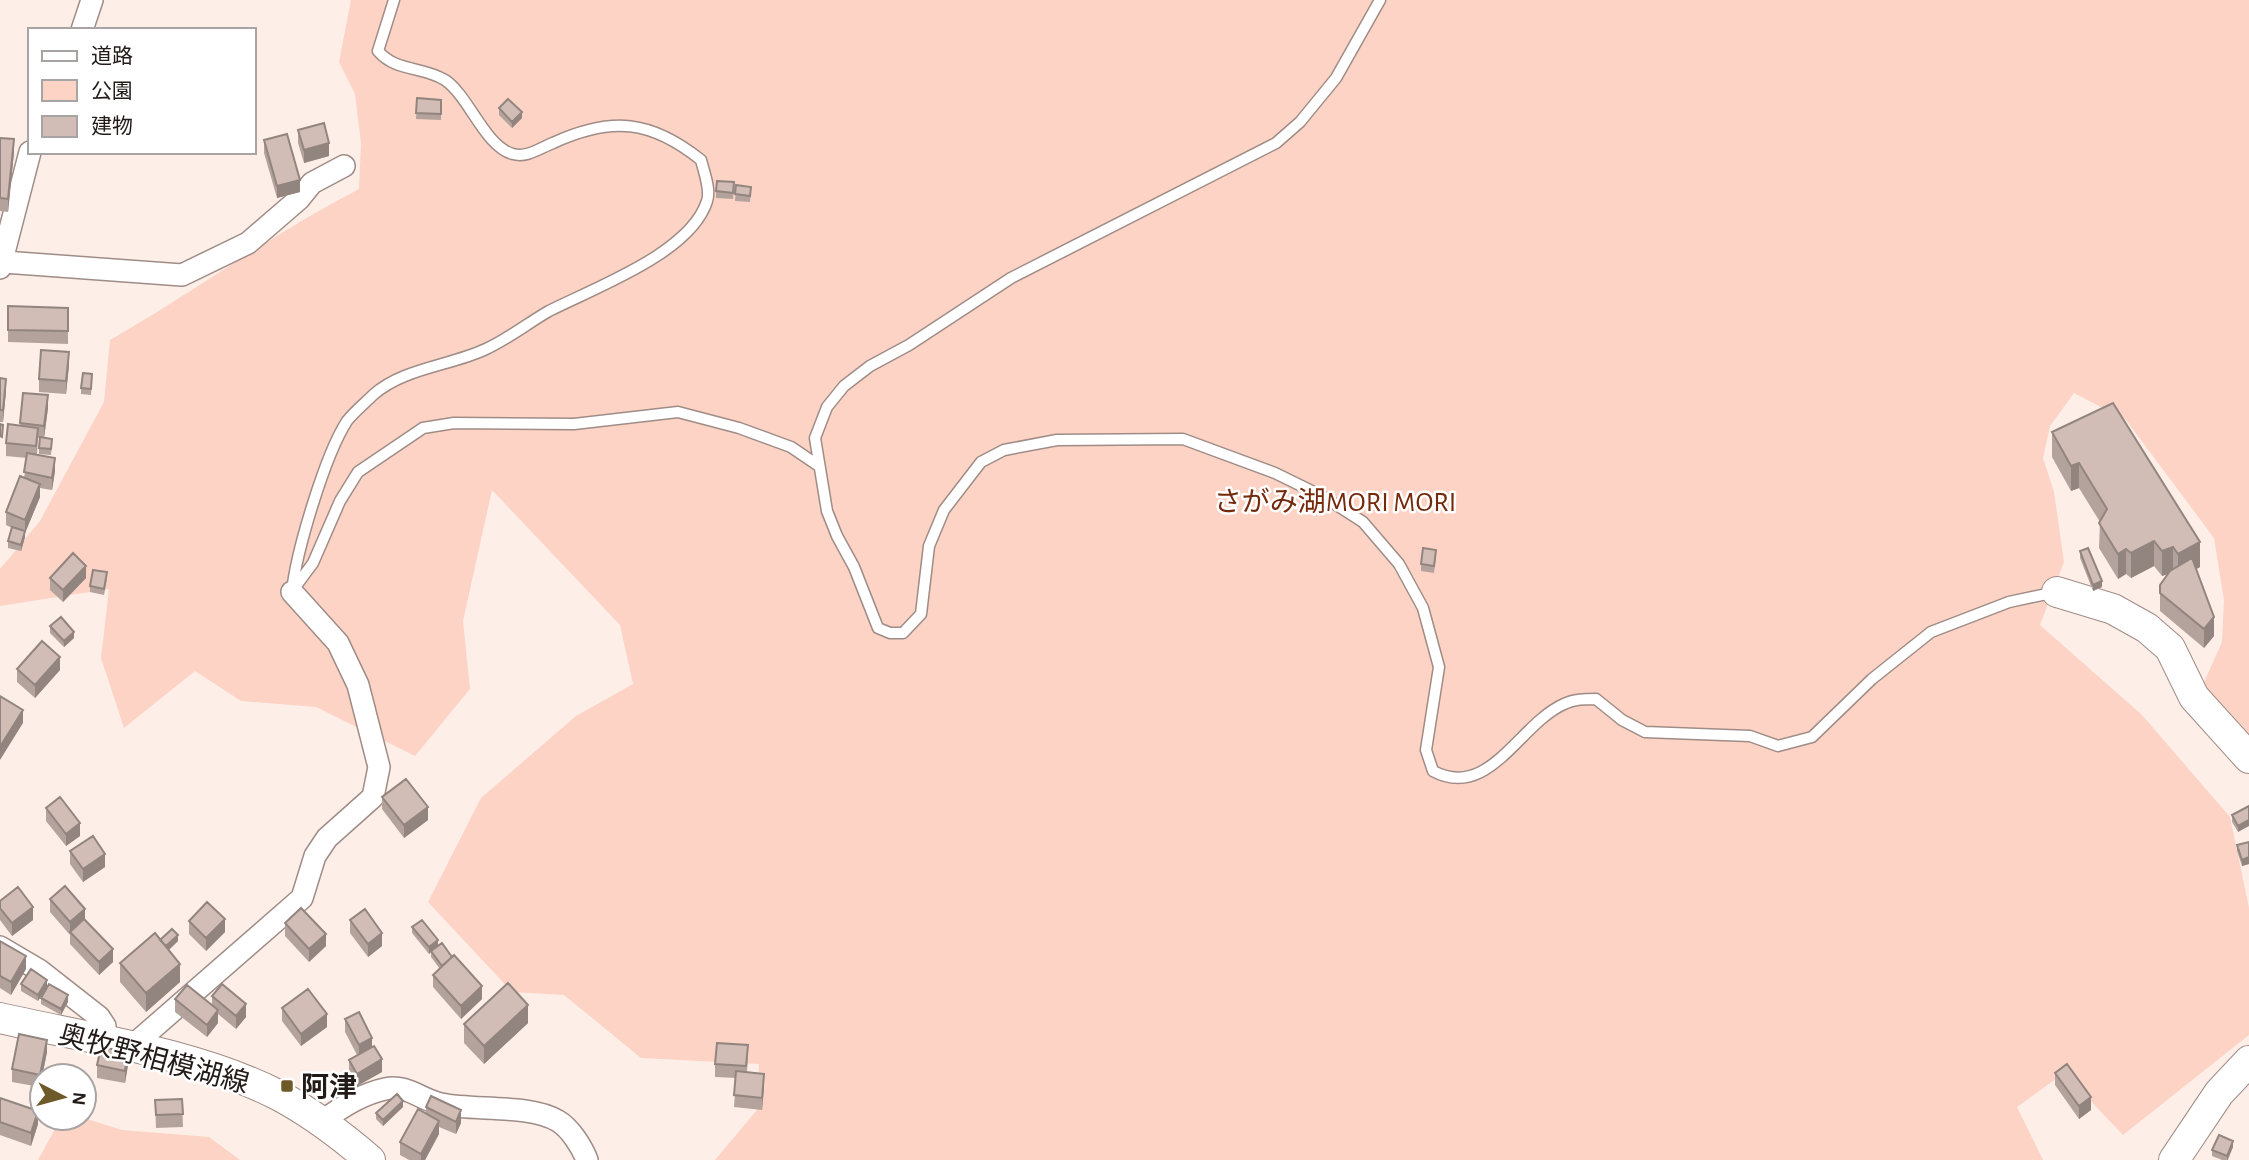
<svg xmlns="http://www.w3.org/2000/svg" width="2249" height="1160" viewBox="0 0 2249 1160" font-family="'Alegreya Sans','Noto Sans JP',sans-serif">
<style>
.green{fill:#fcd3c5}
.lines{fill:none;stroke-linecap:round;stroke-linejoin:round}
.lane-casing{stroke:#9f8c86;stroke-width:13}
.street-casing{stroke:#9f8c86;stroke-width:24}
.secondary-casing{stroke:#9f8c86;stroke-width:32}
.lane{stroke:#fff;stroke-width:10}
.street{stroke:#fff;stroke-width:21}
.secondary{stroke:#fff;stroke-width:30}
.wall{fill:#b4a39d}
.shaded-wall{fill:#92847f}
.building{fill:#d1bdb6;stroke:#92847f;stroke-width:2}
.poi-dot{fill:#6d5a28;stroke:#fff;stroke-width:2.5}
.labels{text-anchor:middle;stroke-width:5;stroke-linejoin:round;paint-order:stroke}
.park-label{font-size:28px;fill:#752a0b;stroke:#fff}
.street-label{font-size:28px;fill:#221b18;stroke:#fff}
.poi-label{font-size:28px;font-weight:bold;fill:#221b18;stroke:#fff;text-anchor:start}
</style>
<rect width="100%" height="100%" fill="#feeee8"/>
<path class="green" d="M351 0H2249V743L2201 689 2222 642 2224 600 2214 538 2126 420 2074 393 2050 426 2043 458 2054 492 2064 562 2040 625 2142 715 2230 817 2249 908V1035L2123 1135 2064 1073 2017 1107 2043 1160H715L757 1110 759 1064 641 1058 564 995 512 992 428 902 481 798 576 716 633 684 620 625 492 490 463 621 470 689 415 756 316 707 241 701 195 671 124 728 101 658 109 589 0 606V569L40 521 104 402 110 340C194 292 272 234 359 189L361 143 355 94 339 62Z
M61 1118H84L122 1130 209 1137 240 1160H38Z"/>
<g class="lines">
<defs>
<path id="lane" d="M1380 0 1336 78 1300 122 1276 143 1011 278 909 345 870 366 844 386 827 407 815 438 827 511 837 536 854 567 878 628 890 633H903L921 614 929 546 944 510 981 462 1004 450 1057 440 1183 439 1275 473 1324 497 1363 522 1399 564 1423 608 1439 667 1426 750 1433 771C1489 801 1519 724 1564 704 1574 699 1585 699 1596 699L1622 720 1645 732 1750 736 1778 746 1812 737 1872 679 1931 632 2009 602 2056 592
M293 590 313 563 340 501 358 472 423 428 454 423 574 424 678 412 739 428 791 447 819 466
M292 592C296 552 325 455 347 421 354 412 365 403 373 395 403 368 450 366 486 349 508 339 528 323 549 311 594 288 691 253 707 201 711 190 704 172 701 160 651 120 612 116 553 143 540 148 527 158 513 154 485 147 469 96 445 80 422 66 396 72 378 51L394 0"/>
<path id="street" d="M82 30 92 0
M4 262 182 275 248 243 299 199 312 183 344 166
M0 268 30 152
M0 947 39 970 99 1017 105 1026 104 1042
M130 1048 302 898 315 856 327 838 373 797 379 767 358 685 338 643 292 592
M323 1121C341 1107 362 1094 385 1089 407 1084 421 1100 441 1104 475 1111 529 1104 558 1121 570 1128 582 1147 587 1160"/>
<path id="secondary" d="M2057 592 2113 609 2147 628 2170 648 2194 697 2249 758
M0 1018C88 1038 198 1054 278 1095 312 1113 341 1135 370 1160
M2174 1160 2219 1093 2249 1061"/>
</defs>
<use href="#lane" class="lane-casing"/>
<use href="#street" class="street-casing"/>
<use href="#secondary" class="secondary-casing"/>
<use href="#lane" class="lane"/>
<use href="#street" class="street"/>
<use href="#secondary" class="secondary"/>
</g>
<path class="wall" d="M417 98 441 100V120L416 119Z
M499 108 522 118 512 128 499 115Z
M298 130 329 156 304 163 298 143Z
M0 138 14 152 8 212 0 211Z
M264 140 300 192 277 198 264 153Z
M736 185 751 187 750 202 735 201Z
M734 189 733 199 716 198V191Z
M8 306 68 308V344L8 342Z
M69 365 66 394 39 392V379Z
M0 378 6 391 3 422H0Z
M92 380 91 395 81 394V388Z
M23 393 48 408 44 438 52 445 51 455 39 454V438H38L37 455 55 471 52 490 40 488V497L25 533V537L21 551 8 548V541L12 528 6 525V512L24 478 27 458 6 456V443L20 426Z
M2052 432 2200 567 2196 569 2214 636 2204 648 2160 611V585L2168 574 2162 576 2154 566 2131 578 2126 574 2118 579 2099 548 2100 522 2079 488 2071 491 2052 457Z
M2080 551 2102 587 2093 591 2080 558Z
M1436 556 1434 573 1421 571V564Z
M50 578H86L63 602 50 590Z
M107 579 104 595 90 592V586Z
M50 626 74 638 64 647 50 633Z
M17 669 60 670 35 698 17 682Z
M382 797 428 820 404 838 382 809Z
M2249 806 2238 832 2232 822V815Z
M46 808 80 836 66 846 46 821Z
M2249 842V864L2242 866 2237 851V845Z
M70 851 105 867 83 882 70 864Z
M50 899 85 920 113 962 99 975 70 944V935L50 912Z
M0 901 33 920 12 936 0 920Z
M350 920 382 946 368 957 350 933Z
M189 921 225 932 206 951 189 934Z
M285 923 326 946 309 962 285 936Z
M412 927 438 946 482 999 461 1019 433 987V975L440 969 431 957V952L429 954 412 933Z
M160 940 178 941 169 950 180 982 146 1012 120 982V963Z
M0 941 26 969 11 995 0 988Z
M21 984 47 987 38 1001 21 991Z
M212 996 246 1017 236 1029 218 1014V1023L207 1037 175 1012V999L212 1006Z
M41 998 68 1002 61 1015 41 1004Z
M282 1008 327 1027 301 1046 282 1021Z
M345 1019 372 1046 382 1072 357 1086 349 1072V1060L357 1055 345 1032Z
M528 1023 484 1064 464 1043V1024Z
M47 1052 40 1087 12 1082V1069Z
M748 1057 747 1072 764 1087 762 1110 734 1107 736 1078 715 1077V1064Z
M97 1065H128L125 1083 97 1078Z
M2055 1073 2091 1110 2079 1119 2055 1085Z
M0 1098 38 1124 31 1146 0 1135Z
M182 1099 183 1127 156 1128 155 1100Z
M403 1107 383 1126 376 1119V1113Z
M426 1107 461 1123 456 1134 439 1127V1134L425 1160H409L400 1155V1142L426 1114Z
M2233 1147 2228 1160H2222L2212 1156V1150Z"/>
<path class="shaded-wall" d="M522 112V118L512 128V122Z
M14 139V152L8 212V199Z
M329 143V156L304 163V150Z
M300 180V192L277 198V186Z
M69 352V365L66 394V381Z
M6 379V391L3 422V410Z
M48 395V408L44 438V426Z
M55 458V471L52 490V478Z
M2079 463V488L2071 491V466Z
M40 484V497L25 533V520Z
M25 531V537L21 551V545Z
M2154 541V566L2131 578V553Z
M2200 542V567L2178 579V554Z
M2173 547V572L2162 576V551Z
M2126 549V574L2118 579V554Z
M86 566V578L63 602V590Z
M2102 581V587L2093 591V585Z
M2214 617V636L2204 648V629Z
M74 632V638L64 647V641Z
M60 657V670L35 698V685Z
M23 710V723L0 760V747Z
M428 807V820L404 838V825Z
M2249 820V826L2238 832V826Z
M80 823V836L66 846V834Z
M105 854V867L83 882V869Z
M2249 857V864L2242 866V860Z
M33 907V920L12 936V923Z
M85 909V922L70 932V935V922Z
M225 919V932L206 951V938Z
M382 933V946L368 957V944Z
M326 934V946L309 962V949Z
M178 935V941L162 956V949Z
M438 940V946L429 954V947Z
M113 949V962L99 975V962Z
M26 956V969L11 995V982Z
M180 964V982L146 1012V993Z
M47 980V987L38 1001V995Z
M482 986V999L461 1019V1006Z
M68 995V1002L61 1015V1009Z
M246 1004V1017L236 1029V1016Z
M528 1005V1023L484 1064V1046Z
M218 1010V1023L207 1037V1025Z
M327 1014V1027L301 1046V1034Z
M372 1038V1051L359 1058V1045Z
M47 1040V1052L40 1087V1075Z
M128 1052V1065L125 1083V1071Z
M382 1059V1072L357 1086V1074Z
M764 1074V1087L762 1110V1098Z
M2091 1097V1110L2079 1119V1106Z
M403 1101V1107L383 1126V1120Z
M461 1110V1123L456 1134V1122Z
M38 1111V1124L31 1146V1133Z
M439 1121V1134L425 1160H421V1154Z
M2233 1141V1147L2227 1160V1156Z"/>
<path class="building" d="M417 98 441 100V114L416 113Z
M508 99 522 112 512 122 499 108Z
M324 123 329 143 304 150 298 130Z
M287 134 300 180 277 186 264 140Z
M0 138 14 139 8 199 0 198Z
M717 181 734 182 733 193 716 191Z
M736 185 751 187 750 196 735 194Z
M8 306 68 308V331L8 330Z
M41 350 69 352 66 381 39 379Z
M83 373 92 374 91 389 81 388Z
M0 378 6 379 3 410H0Z
M23 393 48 395 44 426 20 423Z
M2113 403 2200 542 2178 554 2173 547 2162 551 2154 541 2131 553 2126 549 2118 554 2099 523 2107 509 2079 463 2071 466 2052 432Z
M0 424 3 425 2 437 0 436Z
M8 424 38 428 36 446 6 443Z
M40 437 52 439 51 449 39 448Z
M27 453 55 458 52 478 24 472Z
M20 476 40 484 25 520 6 512Z
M12 527 25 531 21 545 8 541Z
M1423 548 1436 550 1434 566 1421 564Z
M2088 548 2102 581 2093 585 2080 551Z
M73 553 86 566 63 590 50 578Z
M2192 558 2214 617 2204 629 2160 593V585L2170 571Z
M93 570 107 572 104 589 90 586Z
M61 617 74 632 64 641 50 626Z
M42 641 60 657 35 685 17 669Z
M0 696 23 710 0 747Z
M406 779 428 807 404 825 382 797Z
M60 797 80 823 66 834 46 808Z
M2249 806V820L2238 826 2232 815Z
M93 836 105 854 83 869 70 851Z
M2249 842V857L2242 860 2237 845Z
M65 886 85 909 70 922 50 899Z
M18 887 33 907 12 923 0 908V901Z
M207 902 225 919 206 938 189 921Z
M301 908 326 934 309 949 285 923Z
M365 909 382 933 368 944 350 920Z
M84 919 113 949 99 962 70 932Z
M422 920 438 940 429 947 412 927Z
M172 929 178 935 166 946 160 940Z
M155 933 180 964 146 993 120 963Z
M0 941 26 956 11 982 0 976Z
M442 943 452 957 442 966 431 951Z
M454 955 482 986 461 1006 433 975Z
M31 969 47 980 38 995 21 984Z
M508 983 528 1005 484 1046 464 1024Z
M49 984 68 995 61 1009 41 998Z
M222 984 246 1004 236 1016 212 996Z
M187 985 218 1010 207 1025 175 999Z
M308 989 327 1014 301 1034 282 1008Z
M359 1012 372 1038 359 1045 345 1019Z
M19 1034 47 1040 40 1075 12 1069Z
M717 1043 748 1045 746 1066 715 1064Z
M374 1046 382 1059 357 1074 349 1060Z
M101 1047 128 1052 125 1071 97 1065Z
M2067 1064 2091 1097 2079 1106 2055 1073Z
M736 1071 764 1074 762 1098 734 1095Z
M397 1094 403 1101 383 1120 376 1113Z
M431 1096 461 1110 456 1122 426 1107Z
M0 1098 38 1111 31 1133 0 1122Z
M182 1099 183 1114 156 1115 155 1100Z
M418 1109 439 1121 421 1154 400 1142Z
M2219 1135 2233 1141 2227 1156 2212 1150Z"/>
<rect class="poi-dot" x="280" y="1079" width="14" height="14" rx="3.5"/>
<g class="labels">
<g class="park-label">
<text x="1335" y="511">さがみ湖MORI MORI</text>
</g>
<g class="street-label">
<text transform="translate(154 1058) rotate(15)" y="10">奥牧野相模湖線</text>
</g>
<g class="poi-label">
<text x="301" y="1096">阿津</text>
</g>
</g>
<rect x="28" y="28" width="228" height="126" fill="#ffffff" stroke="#a7a4a3" stroke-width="2"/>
<rect x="42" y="51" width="35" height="10" fill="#ffffff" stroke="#a7a4a3" stroke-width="2"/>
<text x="91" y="63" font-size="21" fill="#221b18">道路</text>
<rect x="42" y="80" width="35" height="21" fill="#fcd3c5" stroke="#a7a4a3" stroke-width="2"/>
<text x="91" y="98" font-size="21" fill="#221b18">公園</text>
<rect x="42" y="116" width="35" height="21" fill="#d1bdb6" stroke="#a7a4a3" stroke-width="2"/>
<text x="91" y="133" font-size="21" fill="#221b18">建物</text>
<g transform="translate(63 1097) rotate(96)"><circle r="33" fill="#ffffff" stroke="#a7a4a3" stroke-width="2"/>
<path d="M0-5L12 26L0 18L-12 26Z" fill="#6d5a28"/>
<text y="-10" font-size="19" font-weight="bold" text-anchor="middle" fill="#221b18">N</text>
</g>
</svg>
